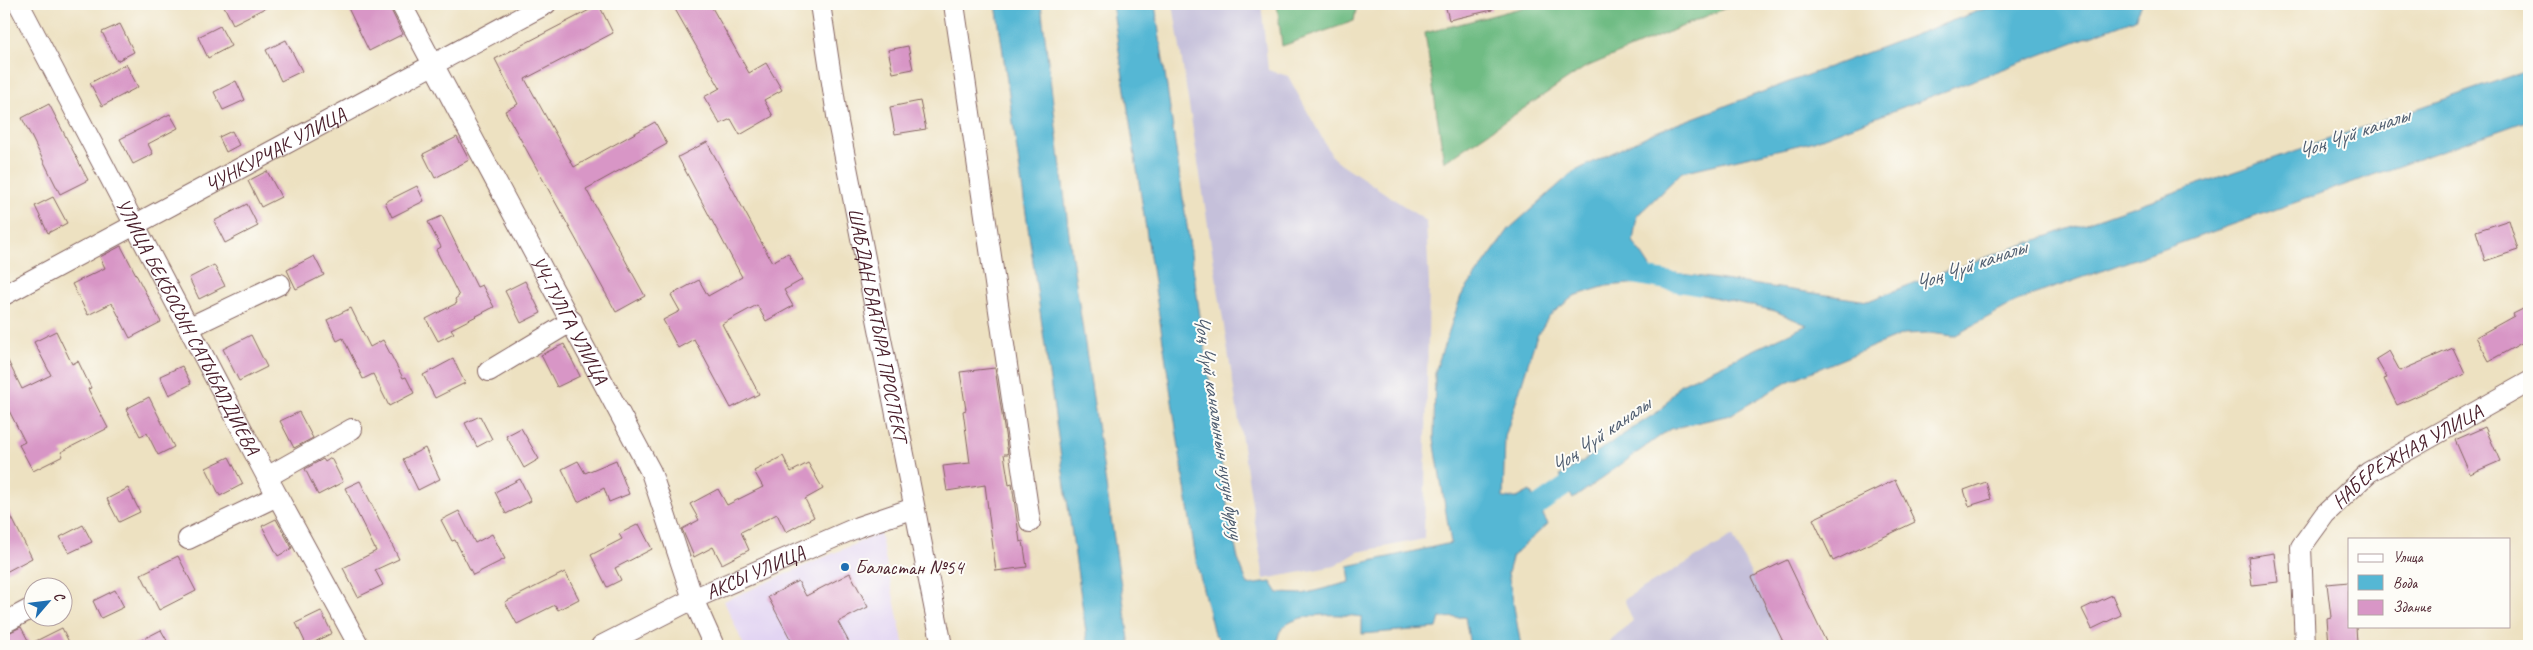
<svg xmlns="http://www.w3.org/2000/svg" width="2533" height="650" viewBox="0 0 2533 650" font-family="Caveat,sans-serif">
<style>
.built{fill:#e2d4f3}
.industrial{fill:#c5c0da}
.forest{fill:#70bc84;stroke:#5d6e58}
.water{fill:#55b7d4;stroke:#506b80}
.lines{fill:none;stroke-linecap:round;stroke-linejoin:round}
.canal{stroke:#55b7d4;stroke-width:19}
.building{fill:#d896c6}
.street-casing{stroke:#836360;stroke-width:22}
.street{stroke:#fff;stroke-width:20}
.poi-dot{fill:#1f6fb2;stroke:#fdfcf7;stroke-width:2}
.labels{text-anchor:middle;stroke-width:4;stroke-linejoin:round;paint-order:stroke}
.street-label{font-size:20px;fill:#4a1f2b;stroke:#fdfcf7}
.poi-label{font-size:20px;fill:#4a1f2b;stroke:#fdfcf7;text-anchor:start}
.water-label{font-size:21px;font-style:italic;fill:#4e5c6f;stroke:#fdfcf7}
</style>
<rect width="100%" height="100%" fill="#fdfcf7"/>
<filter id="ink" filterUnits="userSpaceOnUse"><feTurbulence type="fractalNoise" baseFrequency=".02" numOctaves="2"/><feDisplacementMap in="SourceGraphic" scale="10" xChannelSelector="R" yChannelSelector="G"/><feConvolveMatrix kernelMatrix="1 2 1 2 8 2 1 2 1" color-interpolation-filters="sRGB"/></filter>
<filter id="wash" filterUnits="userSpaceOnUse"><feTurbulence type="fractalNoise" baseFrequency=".0096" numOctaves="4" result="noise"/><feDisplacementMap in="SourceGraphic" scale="20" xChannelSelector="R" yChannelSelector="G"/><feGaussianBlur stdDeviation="1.12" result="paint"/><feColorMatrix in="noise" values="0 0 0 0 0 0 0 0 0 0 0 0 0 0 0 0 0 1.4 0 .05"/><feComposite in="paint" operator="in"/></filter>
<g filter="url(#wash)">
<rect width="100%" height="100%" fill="#ede1c1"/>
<path class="built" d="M880 533 904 646H744L724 601Z"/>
<path class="industrial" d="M1173 4H1261L1268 70 1288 76 1333 158 1426 221 1429 284 1424 539 1358 552 1335 566 1264 579Z
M1733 536 1785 646H1605L1633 621 1624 599Z"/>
<path class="forest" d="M1277 4H1357L1354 21 1282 46Z
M1536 4H1735L1584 68 1444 162 1425 33Z"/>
<path class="water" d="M996 4H1041L1071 250 1130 646H1088Z
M1112 4H1155L1229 517 1238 559 1248 585 1271 582 1278 593 1303 594 1350 582 1348 566 1451 543 1434 439 1435 372 1461 296 1509 229 1573 172 1653 133 1997 4H2142L2135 19 1811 142 1682 172 1637 216 1633 241 1654 273 1653 282 1606 286 1574 296 1549 316 1536 338 1505 437 1503 498H1517L1530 491 1548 524 1513 555 1508 573 1521 646H1470L1465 617 1440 618 1437 628 1362 634V617C1341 614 1295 611 1281 630 1279 632 1278 638 1277 641L1261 646 1224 644 1214 634 1196 560Z
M2529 70V120L2019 300 1954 336 1929 333 1903 334 1789 381 1730 415 1670 429 1573 499 1560 476 1662 409 1679 385 1807 325 1775 311 1672 288 1675 273 1868 301 1935 275Z"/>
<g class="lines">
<path class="canal" d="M1629 274 1698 286
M1518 519 1586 472"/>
</g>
<g id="blocks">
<path class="building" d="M223 4H273L233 24Z
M346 4H388L403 34 369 51Z
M672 4H710L749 73 766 63 782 90 764 100 773 116 740 135 731 119 720 124 704 97 720 88Z
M1445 4H1491L1492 10 1449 20Z
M599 5 613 33 525 79 574 167 655 122 667 144 586 189 645 296 616 312 505 111 518 104 495 59Z
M120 24 134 52 117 61 102 32Z
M220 26 231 46 208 58 198 37Z
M286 40 302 71 281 81 266 50Z
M908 46 913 69 893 73 888 50Z
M126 64 138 87 102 106 90 83Z
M236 81 245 100 223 110 214 92Z
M920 101 926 129 895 134 890 107Z
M49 104 88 180 60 194 22 118Z
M170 114 178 128 148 144 153 154 133 164 120 139Z
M232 131 239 145 226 152 219 137Z
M457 137 469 160 435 178 423 154Z
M707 142 772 262 788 253 802 280 784 290 793 306 766 321 757 305 722 324 759 394 731 408 694 339 678 348 663 320 680 311 671 295 699 280 708 296 742 277 678 157Z
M267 171 281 197 261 207 248 181Z
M417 186 424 201 392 217 385 202Z
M53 197 67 223 48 233 35 206Z
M247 204 258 226 225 243 214 221Z
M442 216 477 287 482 285 494 307 451 329 454 333 438 341 426 319 457 303 455 299 459 296 436 250 441 247 428 222Z
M2509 220 2518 250 2485 261 2476 231Z
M121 246 161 322 130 338 112 303 88 315 72 284 105 268 100 257Z
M314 256 324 275 296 289 287 270Z
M214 265 225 286 199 299 189 278Z
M525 281 541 313 521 323 505 291Z
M2529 306V345L2527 340 2489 361 2476 337 2514 316 2513 314Z
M351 308 370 347 383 340 403 378 406 377 414 393 389 406 373 374 363 379 343 338 337 341 327 320Z
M56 331 72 364 78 361 91 388 88 389 108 428 61 452 63 456 33 471 19 445 25 442 4 401V353L22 389 51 375 34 342Z
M251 335 267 367 239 381 223 349Z
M564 344 580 376 557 387 541 355Z
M2453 348 2465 374 2397 405 2384 379 2387 378 2376 359 2389 351 2400 371Z
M453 359 465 383 435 398 423 375Z
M182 366 191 384 169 395 160 376Z
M995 368 1008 454H1004L1009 485 1012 484 1020 542 1023 541 1027 567 996 571 985 485 947 491 943 466 970 463 963 411 966 410 960 372Z
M149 397 174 447 158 455 147 433 140 436 126 409Z
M299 412 313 438 294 448 280 421Z
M480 416 492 439 477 447 465 423Z
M2485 427 2500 461 2470 474 2455 440Z
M521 428 539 459 524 468 506 436Z
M425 448 440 479 418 490 403 459Z
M783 456 791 472 808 463 823 489 805 499 814 517 786 532 777 514 741 532 749 550 722 564 713 547 694 557 682 529 699 520 690 504 718 489 727 505 763 487 754 471Z
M229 457 243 484 220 496 206 468Z
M331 458 343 482 318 495 305 469 323 459 325 462Z
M616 460 629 494 609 502 604 488 578 502 562 469 578 461 585 473Z
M520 479 531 501 506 514 495 492Z
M1895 480 1915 522 1833 561 1813 519Z
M360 481 399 559 375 570 383 585 358 597 343 568 376 551 345 488Z
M1986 482 1991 499 1969 506 1964 490Z
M128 488 140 512 119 522 107 499Z
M4 502 32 558 4 573Z
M459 511 475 543 492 534 505 559 473 575 455 540 452 541 441 520Z
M276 519 292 548 278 556 262 526Z
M639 524 652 549 615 568 621 580 607 587 591 555 622 539 619 534Z
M83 525 92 542 69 553 60 537Z
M2274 553 2278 582 2252 585 2248 557Z
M178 556 196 591 159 610 141 574Z
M1787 560 1828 646H1785L1752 577Z
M565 572 579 599 558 610 555 605 517 624 505 602Z
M850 573 868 607 838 622 851 646H794L768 597 798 581 806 596Z
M2349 582V626H2356L2357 643 2329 645 2327 618 2331 617 2327 584Z
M115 590 124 607 101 618 93 601Z
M2112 595 2121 615 2092 629 2082 609Z
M321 611 332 633 307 646 296 623Z
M21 627 30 644 62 628 71 646H8L4 635Z
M161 630 170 646H130Z"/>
</g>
</g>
<g filter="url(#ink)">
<use href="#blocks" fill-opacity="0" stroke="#836360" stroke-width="1"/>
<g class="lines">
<defs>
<g id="street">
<path id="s1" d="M19 4 267 477 359 646"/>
<path id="s2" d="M401 4 651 472 693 599 714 646"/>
<path id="s3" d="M820 4 838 122 942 646"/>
<path d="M954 4 1030 522"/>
<path id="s4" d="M4 295 546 4"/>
<path d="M190 327 280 284"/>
<path d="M489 371 572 321"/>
<path d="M267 477 352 429"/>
<path d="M188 539 277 496"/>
<path d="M4 623 32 608"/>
<path id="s5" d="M601 646 693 599 858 527 914 508"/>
<path id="s6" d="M2305 646 2301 547 2325 514 2369 472 2529 382"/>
</g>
</defs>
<use href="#street" class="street-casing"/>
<use href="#street" class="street"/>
</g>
</g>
<circle class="poi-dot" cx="845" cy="567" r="5"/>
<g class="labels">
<g class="street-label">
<text dy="7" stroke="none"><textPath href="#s4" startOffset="308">ЧУНКУРЧАК УЛИЦА</textPath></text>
<text dy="7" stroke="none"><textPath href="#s2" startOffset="358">УЧ-ТУЛГА УЛИЦА</textPath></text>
<text dy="7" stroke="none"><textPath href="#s1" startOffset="364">УЛИЦА БЕКБОСЫН САТЫБАЛДИЕВА</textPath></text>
<text dy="7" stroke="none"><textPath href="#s3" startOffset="326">ШАБДАН БААТЫРА ПРОСПЕКТ</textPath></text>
<text dy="7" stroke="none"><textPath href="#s6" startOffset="241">НАБЕРЕЖНАЯ УЛИЦА</textPath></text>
<text dy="7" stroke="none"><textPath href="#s5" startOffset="171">АКСЫ УЛИЦА</textPath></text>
</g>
<g class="poi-label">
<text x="855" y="574">Баластан №54</text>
</g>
<g class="water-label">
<text transform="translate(2353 133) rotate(-19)" y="7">Чоң Чүй каналы</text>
<text transform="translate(1970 265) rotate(-19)" y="7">Чоң Чүй каналы</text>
<text transform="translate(1219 426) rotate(81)" y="7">Чоң Чүй каналынын нугун буруу</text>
<text transform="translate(1600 435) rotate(-35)" y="7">Чоң Чүй каналы</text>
</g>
</g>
<rect width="2533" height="650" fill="none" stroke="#fdfcf7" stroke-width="20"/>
<rect x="2348" y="538" width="162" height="90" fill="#fdfcf7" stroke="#b5a4a5"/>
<rect x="2358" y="554" width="25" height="8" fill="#ffffff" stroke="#b5a4a5"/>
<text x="2393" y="562" font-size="15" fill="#4a1f2b">Улица</text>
<rect x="2358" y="575" width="25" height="15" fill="#55b7d4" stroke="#b5a4a5"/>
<text x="2393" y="588" font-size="15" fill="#4a1f2b">Вода</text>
<rect x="2358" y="600" width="25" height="15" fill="#d896c6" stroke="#b5a4a5"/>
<text x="2393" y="612" font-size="15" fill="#4a1f2b">Здание</text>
<g transform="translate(48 602) rotate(62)"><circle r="24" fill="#fdfcf7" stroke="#b5a4a5"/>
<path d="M0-4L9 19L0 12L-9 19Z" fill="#1f6fb2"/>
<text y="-8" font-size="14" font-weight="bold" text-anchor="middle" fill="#4a1f2b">С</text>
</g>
</svg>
